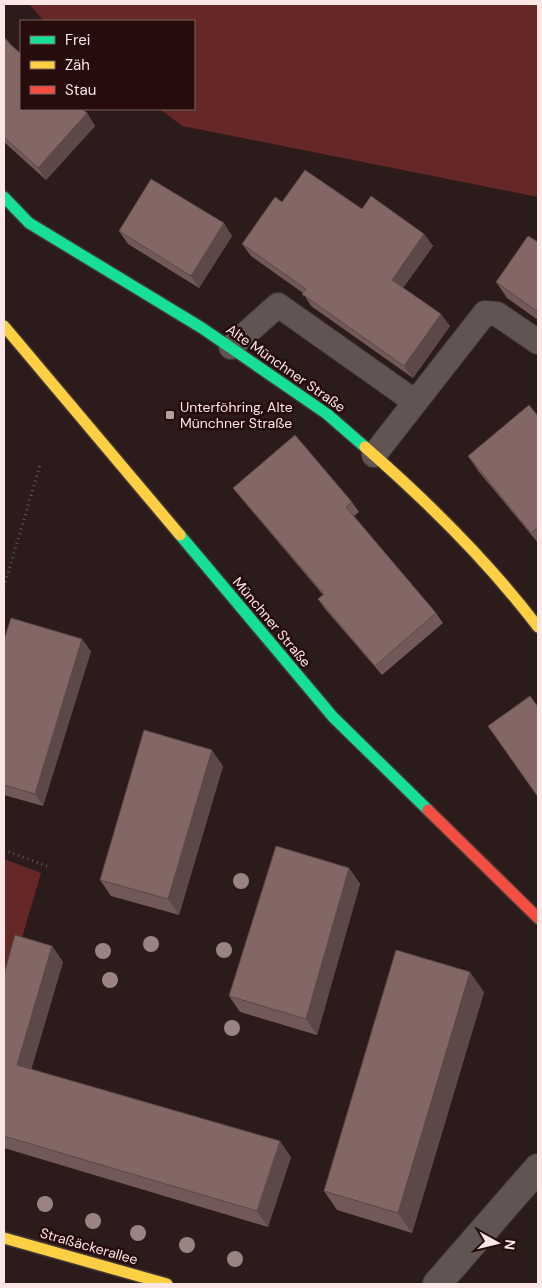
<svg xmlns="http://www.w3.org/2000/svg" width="542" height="1288" viewBox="0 0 542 1288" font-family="'DM Sans',sans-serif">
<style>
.green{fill:#652826}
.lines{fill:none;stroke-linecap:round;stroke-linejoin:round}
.lane-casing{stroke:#443837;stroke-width:26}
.street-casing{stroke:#443837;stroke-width:30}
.fast-casing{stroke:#443837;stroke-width:14}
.slow-casing{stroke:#443837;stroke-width:14}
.jam-casing{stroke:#443837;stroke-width:14}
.path{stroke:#645756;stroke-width:3;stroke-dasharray:1 4;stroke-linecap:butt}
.lane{stroke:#615554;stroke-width:24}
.street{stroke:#615554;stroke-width:28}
.fast{stroke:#16e098;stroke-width:11}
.slow{stroke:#ffcf43;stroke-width:11}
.jam{stroke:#f24e42;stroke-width:11}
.tree{fill:#9a8482}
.wall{fill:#705957}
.shaded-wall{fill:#5b4847}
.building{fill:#826765;stroke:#5b4847}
.poi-dot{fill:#b3a09f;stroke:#260c0b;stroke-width:2}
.labels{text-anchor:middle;stroke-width:5;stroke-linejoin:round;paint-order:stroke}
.street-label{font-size:14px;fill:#fce7e6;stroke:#260c0b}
.poi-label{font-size:14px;fill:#fce7e6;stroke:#260c0b;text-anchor:start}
</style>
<rect width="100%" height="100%" fill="#2b1b1a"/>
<path class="green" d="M29 4H538V197L182 126 160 109H194V21H44Z
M4 859 41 873 4 999Z"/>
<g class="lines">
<defs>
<path id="lane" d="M231 347 278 305 404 394 414 403
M374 455 485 313 497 314 538 342"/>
<path id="street" d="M437 1284 538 1168"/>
<path id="fast" d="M4 197 29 223 202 328 327 414 365 447
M180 535 333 717 428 810"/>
<path id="slow" d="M4 326 180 535
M365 447C428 502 487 560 538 627
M4 1238 167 1284"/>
<path id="jam" d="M428 810 538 918"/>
</defs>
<use href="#lane" class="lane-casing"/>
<use href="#street" class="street-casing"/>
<use href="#fast" class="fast-casing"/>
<use href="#slow" class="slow-casing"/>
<use href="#jam" class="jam-casing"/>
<path class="path" d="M4 587 40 465
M4 850 49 867"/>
<use href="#lane" class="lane"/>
<use href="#street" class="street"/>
<use href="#fast" class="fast"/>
<use href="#slow" class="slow"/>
<use href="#jam" class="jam"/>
</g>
<g class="tree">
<circle cx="241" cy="881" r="8"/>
<circle cx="151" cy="944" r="8"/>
<circle cx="224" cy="950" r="8"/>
<circle cx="103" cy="951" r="8"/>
<circle cx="110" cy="980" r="8"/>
<circle cx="232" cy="1028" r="8"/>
<circle cx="45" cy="1204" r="8"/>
<circle cx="93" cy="1221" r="8"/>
<circle cx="138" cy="1233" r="8"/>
<circle cx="187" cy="1245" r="8"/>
<circle cx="235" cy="1259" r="8"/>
</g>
<path class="wall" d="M4 37 11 45 87 113 95 126 46 180 4 142Z
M282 202 424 234 433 246 403 288 450 326 413 378 311 306 303 293 251 256 242 244Z
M119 231 232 236 199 288 128 244Z
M538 242V320L507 298 496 282Z
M538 416V543L479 472 468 456Z
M233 488 352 502 359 512 354 516 436 613 443 623 382 675 325 609 318 599 323 595 240 497Z
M4 640 91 651 43 806 4 795Z
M223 766 179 915 111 896 100 880Z
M349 868 360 884 317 1035 240 1012 229 996Z
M52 946 63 962 31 1069 291 1157 268 1227 4 1148V974Z
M484 992 412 1233 337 1210 324 1191Z"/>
<path class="shaded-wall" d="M87 113 95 126 46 180 38 168Z
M224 223 232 236 199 288 191 276Z
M424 234 433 246 400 292 392 280Z
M441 314 450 326 413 378 404 366Z
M82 639 91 651 43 806 35 794Z
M212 750 223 766 179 915 168 899Z
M349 868 360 884 317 1035 306 1019Z
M52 946 63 962 28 1081 17 1065Z
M470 972 484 992 412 1233 398 1213Z
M280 1141 291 1157 268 1227 257 1211Z"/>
<path class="building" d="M4 37 11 45 21 54V109H82L87 113 38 168 4 137Z
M305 170 362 209 371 196 424 234 392 280 441 314 404 366 302 294 306 289 242 244 275 197 282 202Z
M151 179 224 223 191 276 119 231Z
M528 236 538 242V312L496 282Z
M529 405 538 416V527L531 533 468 456Z
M295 435 352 502 346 507 436 613 375 666 318 599 324 594 233 488Z
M11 618 82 639 35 794 4 785V640Z
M530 696 538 707V797L488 726Z
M144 730 212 750 168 899 100 880Z
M276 846 349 868 306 1019 229 996Z
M15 935 52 946 17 1065 280 1141 257 1211 4 1136V974Z
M396 950 470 972 398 1213 324 1191Z"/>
<rect class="poi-dot" x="165" y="410" width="10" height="10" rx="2.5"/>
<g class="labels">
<g class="street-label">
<text transform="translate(286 368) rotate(35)" y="5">Alte Münchner Straße</text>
<text transform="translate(272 622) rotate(50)" y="5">Münchner Straße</text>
<text transform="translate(89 1246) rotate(16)" y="5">Straßäckerallee</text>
</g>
<g class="poi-label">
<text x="180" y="412">Unterföhring, Alte<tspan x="180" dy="16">Münchner Straße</tspan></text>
</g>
</g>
<rect width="542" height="1288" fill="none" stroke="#fce7e6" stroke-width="10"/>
<rect x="20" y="20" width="175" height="90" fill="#260c0b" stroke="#7c6463"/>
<rect x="30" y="36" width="25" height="8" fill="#16e098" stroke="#7c6463"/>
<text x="65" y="45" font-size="15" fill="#fce7e6">Frei</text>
<rect x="30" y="61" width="25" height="8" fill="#ffcf43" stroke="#7c6463"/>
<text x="65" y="70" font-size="15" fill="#fce7e6">Zäh</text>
<rect x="30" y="86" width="25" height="8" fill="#f24e42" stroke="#7c6463"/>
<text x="65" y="95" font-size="15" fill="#fce7e6">Stau</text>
<g transform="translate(497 1243) rotate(98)" stroke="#260c0b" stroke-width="4" paint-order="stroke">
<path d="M0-4L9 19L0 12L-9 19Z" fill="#fce7e6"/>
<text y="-8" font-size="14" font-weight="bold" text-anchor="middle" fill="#fce7e6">N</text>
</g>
</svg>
